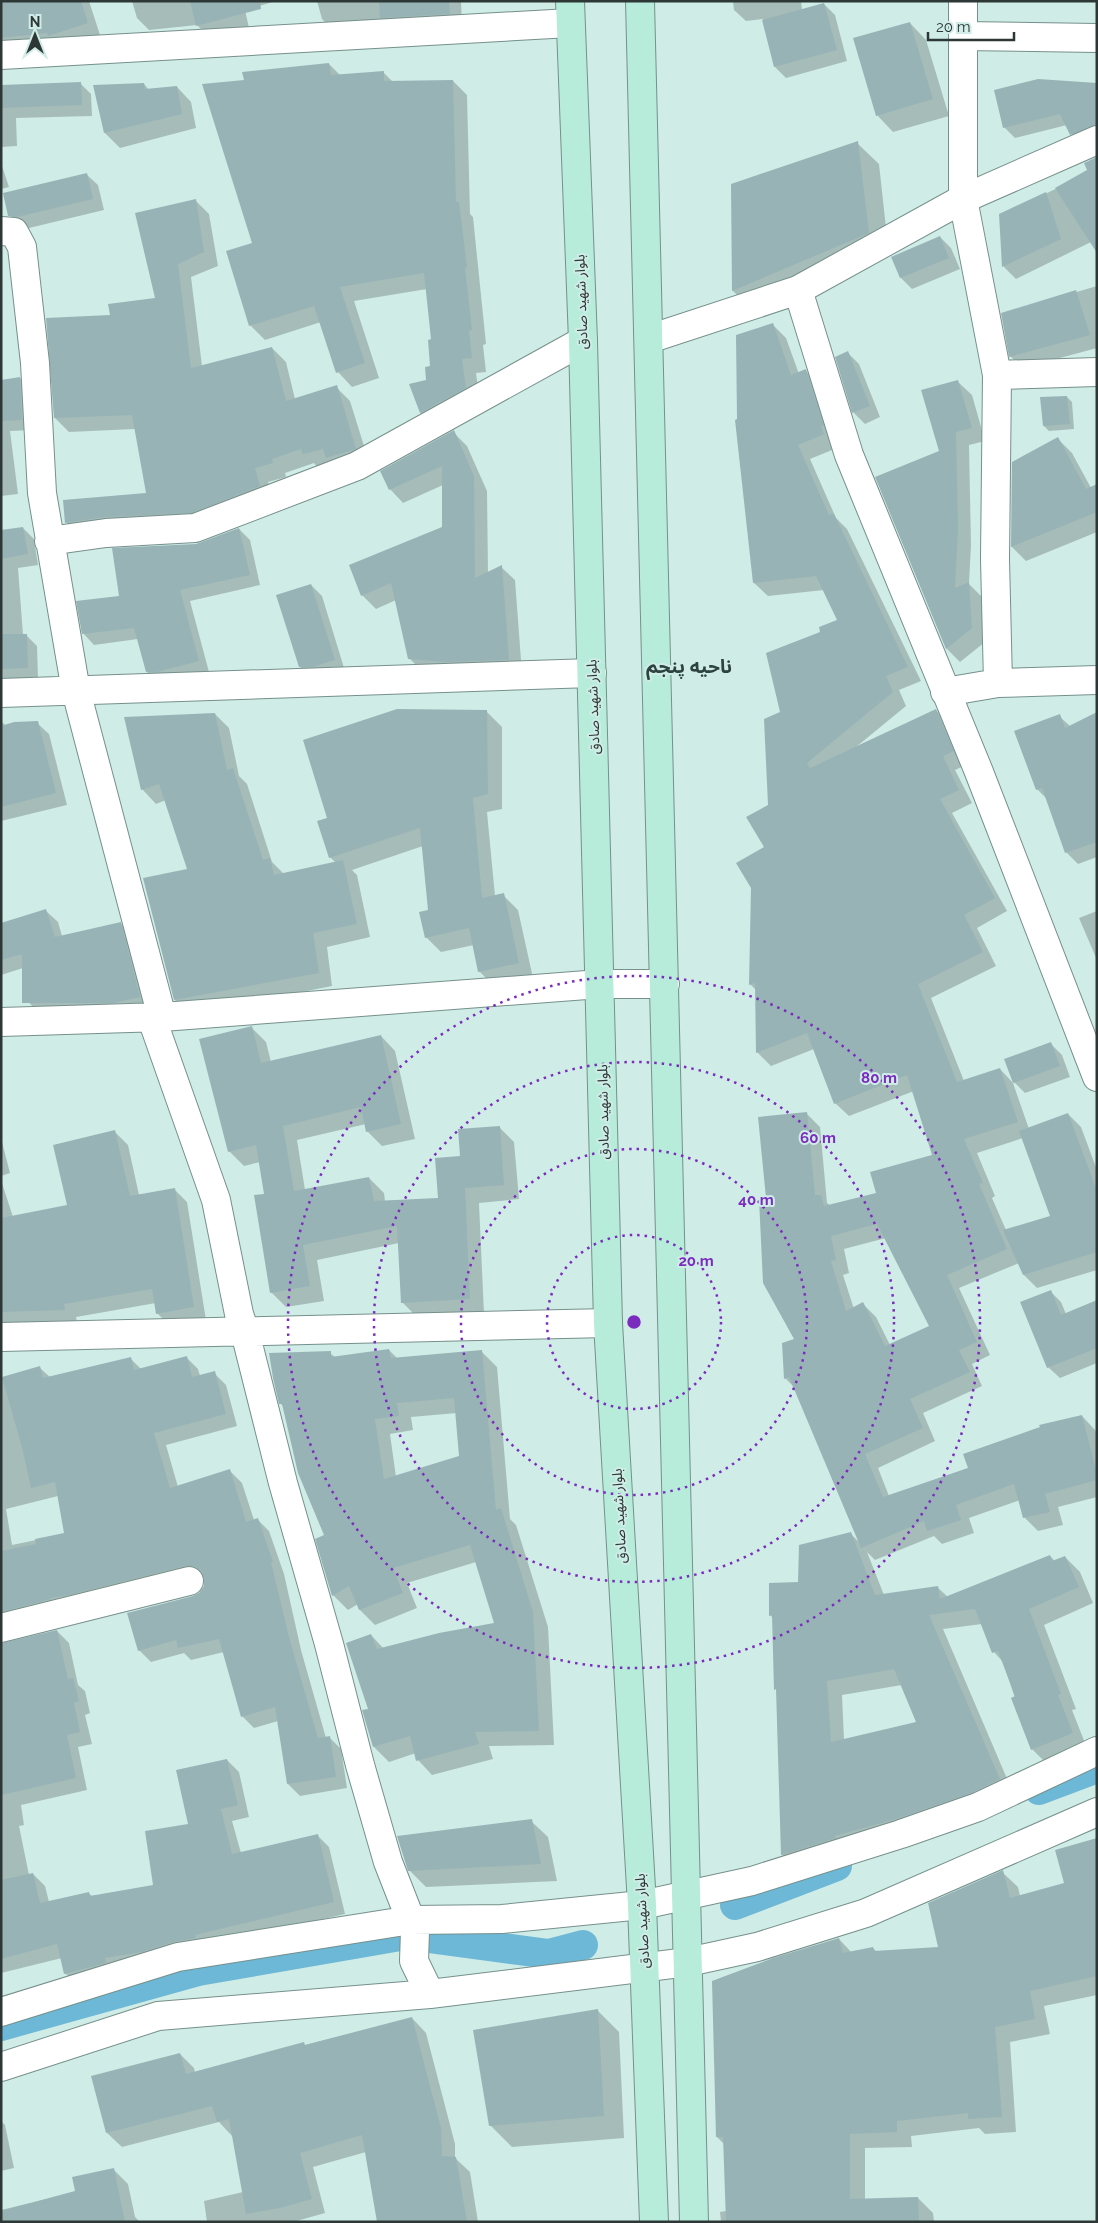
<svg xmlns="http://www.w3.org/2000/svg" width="1098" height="2223" viewBox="0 0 1098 2223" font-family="Raleway,'Noto Sans Arabic',sans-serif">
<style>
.shadow{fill:#0003;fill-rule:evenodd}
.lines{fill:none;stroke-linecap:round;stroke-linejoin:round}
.canal{stroke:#6db7d7;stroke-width:30}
.building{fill:#98b3b6;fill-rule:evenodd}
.street-casing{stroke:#76908b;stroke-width:30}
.secondary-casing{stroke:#76908b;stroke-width:30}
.street{stroke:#fff;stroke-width:28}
.secondary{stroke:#b6ecd9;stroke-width:28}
.ring{fill:none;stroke:#7b2cbf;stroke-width:2.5;stroke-dasharray:2.5 5}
.labels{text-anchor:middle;stroke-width:4;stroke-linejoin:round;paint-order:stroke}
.street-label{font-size:14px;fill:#2d3836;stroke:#d0ece7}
.district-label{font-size:19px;font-weight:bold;fill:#2c433f;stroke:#d0ece7}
.centre{fill:#7b2cbf;stroke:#d0ece7;stroke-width:2.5}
.ring-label{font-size:15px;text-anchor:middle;font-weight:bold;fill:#7b2cbf;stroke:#d0ece7;stroke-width:4;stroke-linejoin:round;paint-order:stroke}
</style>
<rect width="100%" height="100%" fill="#d0ece7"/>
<path class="shadow" d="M1 1H89L100 35 62 48 1 52Z
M132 1H276L245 10 249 28 210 38 197 25 149 30 137 18Z
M317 1H461L462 26 394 30 382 19 334 32 322 19Z
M733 1H801L802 10 824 4 835 15 847 61 786 78 775 67 763 19 746 21 734 10Z
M910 23 926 40 949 116 893 132 877 115Z
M329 64 340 75 383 72 393 82 453 81 467 95 470 214 473 217 486 344 483 345 486 372 476 373 480 402 435 427 421 413 411 385 428 381 431 367 433 341 427 289 354 301 379 378 352 387 338 372 321 322 265 340 250 325 253 244 246 82Z
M80 83 91 94 92 116 16 118 17 146 1 147V86Z
M144 84 149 90 177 87 191 102 196 128 120 148 105 133 95 87Z
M1097 84V139L1083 145 1072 134 1067 125 1015 138 1004 127Z
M857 143 879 164 889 255 755 312 733 291 732 185Z
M1 163 9 187 1 189Z
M1089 170 1091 242 1016 279 1004 267 1001 215 1066 184Z
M86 174 98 185 104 210 29 228 21 227 10 215Z
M195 200 209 214 218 266 191 277 202 366 272 348 286 362 295 399 336 387 350 401 369 462 318 468 314 463 285 473 286 477 268 482 273 500 80 536 66 522 148 494 135 429 69 432 55 418 111 316 157 299Z
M940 237 951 248 960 269 912 289 901 278 893 257Z
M1097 286V348L1023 368 1010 356 1002 314Z
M772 324 786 338 799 374 806 371 819 384 837 448 810 459 836 518 847 529 921 681 899 690 906 706 856 747 936 710 949 724 966 765 955 770 972 803 952 813 1007 911 977 928 996 966 931 998 964 1081 1000 1069 1013 1083 1029 1129 1068 1114 1081 1127 1097 1170V1270L1037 1288 1024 1275 1019 1263 959 1288 990 1355 972 1364 982 1386 923 1413 935 1441 878 1468 889 1496 969 1468 1082 1416 1095 1430 1097 1436V1497L1058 1507 1063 1525 1038 1531 1025 1518 1020 1500 969 1518 974 1533 942 1544 934 1536 875 1560 867 1552 884 1595 937 1587 948 1597 1050 1556 1055 1561 1065 1557 1080 1572 1093 1603 1044 1625 1076 1709 1072 1710 1087 1748 1047 1764 1032 1749 1003 1662 994 1652 982 1624 943 1629 1014 1795 797 1870 782 1855 777 1691 776 1689 773 1618 770 1615 799 1583 851 1534 860 1543 795 1388 785 1378 796 1340 767 1199 807 1114 820 1127 827 1203 831 1206 877 1194 934 1156 914 1091 849 1116 835 1103 814 1049 771 1066 757 1052 756 990 750 984 769 805 782 713 822 633 838 620 824 590 768 596 754 583 738 420ZM1023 1138 1051 1217 1006 1230 992 1198 995 1196 977 1153ZM886 1238 931 1327 890 1345 876 1317 863 1304 854 1309 843 1275 849 1273 844 1249ZM902 1685 918 1723 844 1740 842 1695Z
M848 353 859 364 880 417 865 424 854 413 837 358Z
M20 378 30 389 33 430 10 431 18 494 1 496V381Z
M958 382 972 395 985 441 969 445 971 545 969 584 982 597 985 642 960 662 947 649 877 478 941 452Z
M1067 397 1072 402 1074 429 1049 431 1044 426Z
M453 432 467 446 487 491 488 573 501 567 515 580 522 673 423 672 409 658 396 600 376 609 362 595 443 528V485L403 503 390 489Z
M1058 439 1072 453 1091 488 1097 485V532L1026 561 1012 547 1013 463Z
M23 528 34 539 38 565 18 568 23 635H26L37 646 38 679H1V531Z
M239 529 250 540 260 585 190 601 209 672 169 683H158L147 672 138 639 94 645 83 633 121 598 196 545Z
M311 585 322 596 345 671 311 678 300 667Z
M487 712 502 727V809L487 812 495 896 503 895 518 910 533 978 494 986 479 971 474 945 441 952 426 937 429 911 423 846 352 870 357 875 370 937 327 947 332 986 189 1014 175 1000 188 870 166 800 156 804 142 789 215 714 229 728 239 776 247 784 272 862 284 874 336 863 330 857 328 818Z
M1097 713V857L1078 864 1066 852 1047 799 1037 789 1059 716 1071 727Z
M1 721 6 726 37 723 49 734 67 805 1 821Z
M1 898 2 924 46 911 58 922 62 936 120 923 132 935 151 1008 136 1012 128 1003 34 1008 23 996V968L1 975Z
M1097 911V960L1079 918Z
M251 1027 266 1042 271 1062 381 1036 395 1051 415 1139 382 1146 367 1131 366 1124 297 1140 305 1190 369 1178 384 1193 385 1201 440 1199 462 1157 499 1127 514 1142 519 1199 479 1203 484 1314 417 1317 402 1302 399 1243 317 1260 324 1301 286 1307 271 1292 265 1195 260 1162 244 1166 229 1151Z
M1051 1044 1062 1055 1070 1077 1025 1093 1014 1082Z
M115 1132 128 1145 139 1195 174 1189 187 1202 206 1320 170 1326 157 1313 156 1303 76 1317 77 1322 1 1325V1180L13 1217 68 1206Z
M1 1138 10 1173 1 1176Z
M1050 1291 1061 1302 1066 1314 1097 1303V1363L1060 1378 1048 1367Z
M389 1350 398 1359 482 1352 497 1367 510 1519 516 1525 548 1627 554 1745 489 1746 493 1759 432 1775 418 1760 416 1753 389 1762 374 1747 370 1709 371 1635 384 1649 495 1624 476 1562 407 1583 417 1608 375 1625 360 1610 358 1604 348 1610 333 1595 326 1536 284 1407 280 1403 330 1353 336 1358ZM457 1413 461 1456 396 1477 390 1434 413 1430 411 1417Z
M186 1357 198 1369 200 1376 214 1373 226 1385 237 1426 166 1445 178 1487 230 1471 242 1483 254 1520 257 1519 269 1531 284 1574 301 1650 326 1738 329 1737 341 1749 347 1788 300 1796 288 1784 278 1721 254 1728 242 1716 224 1652 191 1660 184 1653 151 1662 139 1650 193 1597 200 1593 205 1586V1578L198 1577 1 1630V1378L40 1368 50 1377 130 1358 141 1369ZM58 1496 65 1534 12 1545 6 1509Z
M57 1631 69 1643 78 1685 85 1691 90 1713 85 1715 92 1744 78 1747 87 1790 21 1805 24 1825 19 1826 29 1875 33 1874 45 1886 49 1902 88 1893 92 1896 155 1886 227 1760 239 1772 249 1817 232 1821 241 1853 317 1835 329 1847 345 1914 207 1946 77 1985 65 1973 62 1958 1 1973V1644Z
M531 1821 548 1837 557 1881 426 1887 409 1870Z
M1097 1839V1995L1044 2006 1050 2034 1010 2042 1016 2132 985 2134 979 2128 911 2136 912 2147 865 2148V2200L918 2198 933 2213 934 2222H721L720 2212 744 2208 724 2144 717 2137 839 1939 852 1953 873 1948 877 1952 939 1949 1002 1872 1018 1887 1020 1896 1066 1884Z
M598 2011 619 2032 624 2138 512 2147 490 2125Z
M412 2018 426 2033 455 2144V2158L470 2172 478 2222H378L366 2152 313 2167 325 2213 293 2222H207L204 2201 243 2192 233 2137 219 2122 122 2147 107 2133 180 2054 194 2068 195 2073Z
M1 2121 5 2125 14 2168 1 2171Z
M113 2169 128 2184 135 2217 140 2222H1V2210L76 2192Z"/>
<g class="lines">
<path class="canal" d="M1039 1790 1097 1768
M735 1905 837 1866
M1 2026 198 1971 406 1935 549 1954 583 1945"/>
</g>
<path class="building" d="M1 1H81L88 23 48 36 47 33 1 38Z
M190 1H260L261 9 196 26Z
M379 1H449L450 14 380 18Z
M824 3 837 50 774 67 762 20Z
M910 22 933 99 876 116 853 38Z
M329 63 331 75 384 71V81L453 80 456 202H459L467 267 465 268 472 330 469 331 472 358 462 359 466 388 420 413 409 384 426 380 425 367 430 366 428 340 431 339 424 273 340 287 365 363 336 373 314 306 249 326 226 251 252 243 202 84 244 80 242 72Z
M1038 79 1097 83V125L1070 135 1060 114 1003 128 994 90Z
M81 82 82 105 1 108V85Z
M144 83 145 89 177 86 182 114 104 133 93 85Z
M858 141 869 233 732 291 731 184Z
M1097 157V253L1055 188 1087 170 1084 163Z
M87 173 93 199 17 217 8 216 3 193Z
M1046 192 1061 239 1002 267 999 214Z
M196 199 204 252 178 264 191 368 272 347 286 401 337 385 356 449 326 458 323 449 303 454 301 449 272 459 273 463 255 468 260 486 192 513 105 517 65 523 63 500 146 493 132 415 54 418 46 318 110 315 108 304 155 298 135 213Z
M940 236 949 258 900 278 891 257Z
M1076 290 1090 335 1009 357 1001 313Z
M773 323 791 375 806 369 824 425 821 427 824 434 798 445 829 515 834 514 908 667 886 676 893 692 807 763 810 768 936 709 954 751 943 756 959 790 940 799 995 898 964 915 983 952 918 984 957 1082 1000 1068 1018 1122 964 1139 983 1183 979 1184 1007 1249 947 1275 977 1342 959 1350 970 1372 910 1399 923 1428 865 1454 883 1497 968 1468 963 1454 1040 1427 1039 1425 1082 1415 1097 1474V1480L1045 1494 1050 1512 1023 1518 1014 1484 956 1505 961 1520 927 1531 924 1521 861 1548 789 1377 784 1379 782 1343 794 1339 763 1283 759 1199 766 1198 758 1117 807 1112 815 1195H821L824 1206 876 1193 870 1172 932 1155 907 1075 834 1104 807 1033 756 1053 755 983 749 985 751 888 736 863 764 847 746 817 768 805 764 719 780 712 766 653 820 632 819 627 837 620 816 576 753 583 735 420 737 419 736 335ZM877 1224 929 1326 885 1346 863 1302 846 1311 831 1261 836 1260 831 1236Z
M848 351 870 406 852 413 835 357Z
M20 377 22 420 1 421V380Z
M958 380 972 428 956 432 958 530 955 588 969 582 972 628 946 649 875 477 939 451 921 390Z
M1067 396 1070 424 1043 426 1040 397Z
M454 430 474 476 475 578 502 565 509 660 445 662 408 659 391 583 361 596 349 565 442 527V466L389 490 380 471Z
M1058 437 1086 489 1097 484V512L1011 547 1012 462Z
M23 527 28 554 1 559V530Z
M239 528 250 575 180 590 199 661 157 672H146L134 628 82 634 76 601 119 596 112 548 196 544Z
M311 584 335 660 312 667H299L276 595Z
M1 634H27L28 668 1 669Z
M397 709 487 710 488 794 473 798 482 898 504 893 519 963 478 972 469 928 425 938 419 912 428 910 420 828 329 858 317 821 327 818 303 740Z
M1097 712V842L1065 853 1042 788 1036 790 1014 731 1060 714 1065 728Z
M215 713 227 770 233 768 263 860 270 858 274 875 343 860 357 924 313 933 319 973 174 1000 143 878 187 869 159 784 141 790 124 717Z
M38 721 56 793 1 807V726L14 722Z
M46 909 55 937 121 922 140 997 114 1003H22V954L1 960V923Z
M252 1026 261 1063 381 1035 401 1124 366 1132 361 1107 283 1126 294 1191 369 1177 374 1201 438 1198 435 1158 460 1156 458 1129 500 1126 504 1185 465 1188 470 1299 401 1303 397 1226 303 1245 310 1286 270 1293 254 1195 264 1194 256 1145 228 1152 199 1039Z
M1051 1042 1060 1066 1013 1083 1004 1059Z
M1068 1113 1097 1191V1252L1023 1275 1003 1230 1050 1216 1019 1131Z
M115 1130 130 1196 175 1188 194 1307 156 1314 152 1289 64 1304 65 1310 1 1312V1218L67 1205 53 1145Z
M1051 1290 1061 1315 1097 1300V1348L1047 1368 1020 1302Z
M389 1349 391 1358 482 1350 496 1510 501 1508 533 1612 539 1731 475 1732 479 1744 416 1761 410 1736 373 1747 362 1710 368 1709 346 1643 371 1634 377 1649 439 1633 494 1623 470 1545 393 1568 403 1593 359 1610 349 1586 332 1596 315 1539 324 1535 298 1473 282 1404H279L273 1378 269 1353 331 1351V1357ZM454 1398 459 1456 384 1479 375 1419 399 1416 397 1403Z
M187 1356 192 1377 215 1371 226 1414 154 1433 170 1488 230 1469 246 1522 258 1518 273 1562H271L289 1637 318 1738 330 1736 336 1777 287 1784 275 1707 241 1717 219 1639 178 1648 176 1640 138 1651 127 1613 193 1596 199 1593 204 1586V1578L201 1571 194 1566H185L69 1595 51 1598V1599L1 1612V1551L36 1544 35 1539 64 1533 55 1482 31 1488 23 1451 2 1377 40 1366 43 1378 131 1357 134 1370Z
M851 1532 875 1595 938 1586 940 1599 1050 1555 1052 1561 1065 1556 1079 1587 1029 1609 1061 1694 1058 1695 1073 1733 1031 1750 1011 1698 1015 1696 998 1651 992 1653 975 1609 929 1615 1000 1779 972 1793 896 1819 835 1836 836 1838 781 1855 776 1689 774 1690 772 1615 769 1616V1583L798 1582 799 1545ZM894 1669 916 1722 831 1742 827 1681Z
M57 1630 68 1679 73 1678 79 1701 74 1703 80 1732 67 1735 76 1778 1 1795V1643Z
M227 1759 238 1805 221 1809 232 1854 318 1834 334 1902 195 1935 196 1938 173 1942 142 1952 105 1958 106 1963 64 1974 57 1944 1 1959V1880L33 1873 40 1903 89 1892 90 1896 153 1885 145 1831 188 1824 176 1770Z
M532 1819 541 1864 408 1871 397 1836Z
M1097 1838V1976L1030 1991 1035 2019 995 2027 1002 2117 968 2119V2113L897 2121V2132L850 2134V2199L918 2197 919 2222H726L723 2137H716L712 1981 773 1958 839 1938 843 1953 873 1947 874 1951 938 1947 928 1903 1003 1870 1010 1898 1064 1883 1055 1850Z
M598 2009 604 2116 489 2126 473 2030Z
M412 2017 441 2128 442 2156 456 2157 467 2222H377L362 2135 300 2153 312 2199 280 2208 246 2214 229 2119 217 2122 212 2106 106 2133 91 2076 180 2053 186 2074 304 2042 305 2045Z
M114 2168 125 2222H1V2211L75 2191 72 2177Z"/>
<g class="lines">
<defs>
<path id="street" d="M963 1V199L997 375 995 559 998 683
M963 36 1097 38
M1 55 570 23
M1 231 14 232 22 247 35 363 42 493 76 691 162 1017
M798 290 849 455 979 772 1097 1077
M649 339 798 290 963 199 1097 140
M997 375 1097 372
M49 541 106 533 195 528 357 466 583 341
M945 692 998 683 1097 680
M1 693 592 673
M151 1016 216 1200 239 1314 245 1332 283 1483 329 1644 360 1765 388 1862 415 1931 414 1961 430 1994
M1 1022 162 1017 600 984H665
M1 1337 608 1323
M1 1628 189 1581
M1 2012 178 1957 411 1920 502 1919 642 1905 752 1881 901 1834 978 1807 1097 1751
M1 2067 158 2016 430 1994 688 1962 757 1947 866 1913 1097 1812"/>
<path id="secondary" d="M570 1 583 341 608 1323 642 1905 654 2222
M640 1 694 2222"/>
</defs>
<use href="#street" class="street-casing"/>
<use href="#secondary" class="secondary-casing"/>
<use href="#street" class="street"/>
<use href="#secondary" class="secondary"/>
</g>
<g class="ring">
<circle cx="634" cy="1322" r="87"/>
<circle cx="634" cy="1322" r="173"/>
<circle cx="634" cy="1322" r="260"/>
<circle cx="634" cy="1322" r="346"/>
</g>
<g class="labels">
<g class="street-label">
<text transform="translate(581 302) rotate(-92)" y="5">بلوار شهید صادق</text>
<text transform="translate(593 707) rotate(-92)" y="5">بلوار شهید صادق</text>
<text transform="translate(603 1112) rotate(-91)" y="5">بلوار شهید صادق</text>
<text transform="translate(619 1516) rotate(-93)" y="5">بلوار شهید صادق</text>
<text transform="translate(642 1921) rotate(-93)" y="5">بلوار شهید صادق</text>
</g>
<g class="district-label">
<text x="689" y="673">ناحیه پنجم</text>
</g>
</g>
<circle cx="634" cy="1322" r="8" class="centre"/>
<g class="ring-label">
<text x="879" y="1083">80 m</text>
<text x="818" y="1143">60 m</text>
<text x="756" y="1205">40 m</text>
<text x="696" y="1266">20 m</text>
</g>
<rect width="1098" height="2223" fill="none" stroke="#2d3836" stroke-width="5"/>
<g transform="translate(35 35)" stroke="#d0ece7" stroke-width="4" paint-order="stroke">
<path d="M0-4L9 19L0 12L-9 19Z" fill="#2d3836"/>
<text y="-8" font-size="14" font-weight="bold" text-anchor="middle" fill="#2d3836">N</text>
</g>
<path d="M928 32v8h86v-8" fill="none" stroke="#2d3836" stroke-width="2.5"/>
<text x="936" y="32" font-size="15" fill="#2d3836" stroke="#d0ece7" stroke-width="4" paint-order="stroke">20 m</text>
</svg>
